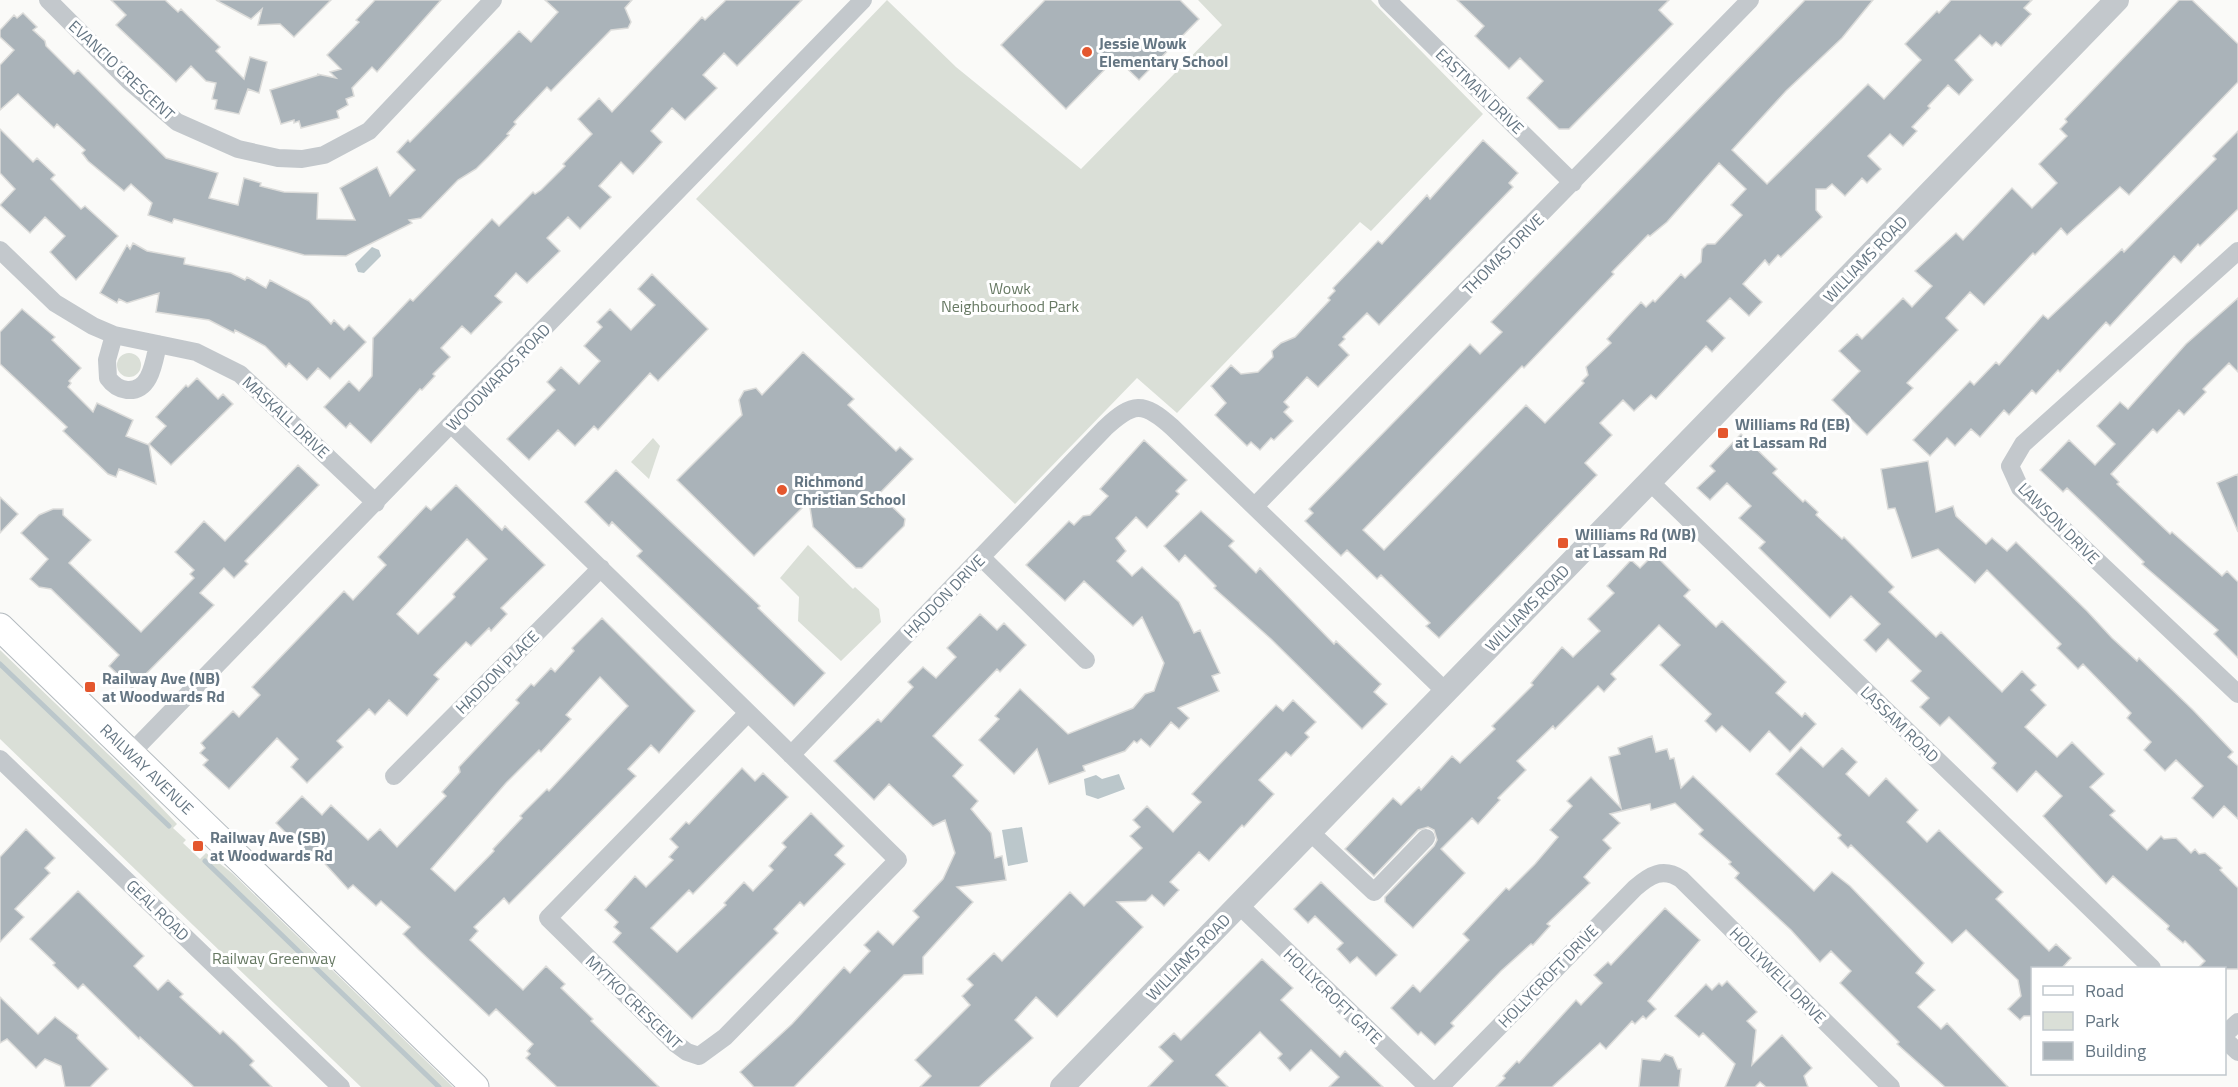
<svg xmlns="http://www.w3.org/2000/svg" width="2238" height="1087" viewBox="0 0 2238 1087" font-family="'Titillium Web',sans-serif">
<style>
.green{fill:#dadfd7}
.water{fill:#bbc7cb}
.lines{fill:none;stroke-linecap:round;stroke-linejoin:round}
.stream{stroke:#bbc7cb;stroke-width:5}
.building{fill:#aab3b9;stroke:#dcdcda;stroke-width:1.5;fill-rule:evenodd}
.secondary-casing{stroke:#b3babf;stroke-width:29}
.minor{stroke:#c3c8cc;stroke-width:18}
.tertiary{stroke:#c3c8cc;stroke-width:24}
.secondary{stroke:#fff;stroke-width:27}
.poi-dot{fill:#e4572e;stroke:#fff;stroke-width:2}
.labels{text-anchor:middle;stroke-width:6;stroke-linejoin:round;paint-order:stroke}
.poi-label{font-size:16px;font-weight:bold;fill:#657683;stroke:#fff;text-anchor:start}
.street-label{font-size:16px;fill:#657683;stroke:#fff}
.park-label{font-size:16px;fill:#687a64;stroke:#fff}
</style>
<rect width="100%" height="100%" fill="#fafaf8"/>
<path class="green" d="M887 0 956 67 1081 169 1222 25 1198 0H1371L1483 114 1371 231 1360 222 1177 413 1137 378 1015 504 696 199Z
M117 365a12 12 0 1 1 24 0a12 12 0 1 1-24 0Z
M653 438 660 446 649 479 631 462Z
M808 545 853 589 855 587 879 609 881 622 841 661 798 621 799 597 780 578Z
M0 650 136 781 177 824 173 828 186 840 183 843 200 859 206 853 232 873 453 1087H361L0 739Z"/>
<path class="water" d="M372 247 379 250 381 256 364 273 358 272 355 264Z
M1119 774 1125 789 1098 799 1086 795 1084 779 1096 775 1102 779Z
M1022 827 1028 862 1008 866 1002 830Z"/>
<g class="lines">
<path class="stream" d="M0 664 169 826
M205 861 439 1087"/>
</g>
<path class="building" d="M111 0H165L178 12 181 9 220 47 216 51 244 79 250 57 267 62 259 93 248 89 239 114 215 109 217 100 212 99 216 83 206 81 191 66 176 82 116 25 126 15Z
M216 0H331L294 37 280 24 258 25 262 9 251 19Z
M375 0H441L377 72 372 67 352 88 354 96 346 99 348 105 337 111 339 118 301 128 299 121 294 123V120L281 124 270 90 319 75 317 74 336 78 330 72 341 69 327 55 359 22 356 20Z
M545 0H632L625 8 631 22 628 28 611 30 551 91 547 87 514 122 516 124 507 134 509 135 489 156 476 169 458 180 421 218 409 220 412 223 346 256 304 255 174 219 172 223 148 215 152 203 131 184 124 191 88 161 82 153 85 150 57 124 54 128 18 94 0 110V65L14 50 0 37V30L14 15 17 18 23 13 37 27 33 30 45 41 46 46 74 74 78 70 166 158 218 173 209 198 238 205 244 178 261 183 260 186 284 192 318 193 317 219 355 220 340 188 377 167 390 196 415 170 397 152 408 140 410 142 519 31 531 42 558 12Z
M726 0H802L737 66 724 53 703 75 717 88 685 120 672 108 651 131 662 142 646 160 633 174 621 162 599 186 611 197 580 229 568 217 547 238 560 251 527 283 516 273 495 296 502 302 471 334 462 326 441 348 450 357 433 374 435 376 422 390 420 389 371 443 350 423 346 428 324 407 349 381 359 391 372 376 373 338 410 299 413 301 492 219 499 226 533 192 535 194 541 190 565 166 563 164 592 134 578 119 599 98 612 112 702 17 705 20Z
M1045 0H1180L1199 19 1139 80 1116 58 1066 109 1001 45Z
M1457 0H1669L1659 10 1673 24 1569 129H1559L1527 98 1543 81 1520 58 1509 69 1475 36 1484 26Z
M1805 0H1873L1842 38 1786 91 1732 150 1767 184 1868 84 1884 99 1921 60 1905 44 1937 11 1939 13 1951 0H2032L2024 8 2031 14 2001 46 1996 42 1992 46 1980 35 1955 60 1973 80 1959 95 1948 85 1928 106 1930 108 1912 127 1917 131 1903 146 1890 134 1868 156 1881 169 1867 183 1862 178 1845 196 1832 184 1826 189H1816V210L1822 217 1781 257 1778 255 1769 265 1765 260 1743 284 1762 302 1749 316 1730 298 1707 321 1725 338 1712 352 1706 346 1656 399 1651 395 1634 411 1623 400 1600 423 1612 435 1585 463 1597 475 1439 638 1426 626 1430 623 1381 575 1377 579 1347 550 1341 556 1305 521 1313 513 1309 509 1470 344 1480 354 1502 332 1491 322ZM1719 163 1746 189 1731 205 1742 215 1715 244H1707L1702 249 1701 262 1685 278 1681 274 1655 302 1653 300 1646 307 1641 302 1626 318 1607 339 1611 343 1586 367 1588 375 1582 381 1584 383 1545 423 1526 405 1384 550 1363 530 1493 396 1522 366 1524 368 1614 274 1612 272 1648 235 1650 236 1667 222Z
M2179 0H2192L2238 44V82L2129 195 2120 187 2067 235 2061 228 2035 255 2033 253 1984 305 1970 292 1946 318 1958 330 1907 383 1913 388 1867 435 1832 400 1860 371 1839 351 1857 334 1862 339 1903 298 1912 307 1932 286 1915 271 1956 233 1963 240 2012 188 2032 208 2057 183 2039 164 2067 136 2060 129 2067 122 2065 119Z
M0 129 33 162 37 158 55 175 51 179 81 209 85 206 118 236 76 280 50 252 65 236 45 217 30 233 0 205 15 189 0 173Z
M2238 131V209L2200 246 2198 244 2181 263 2174 256 2110 326 2106 322 2060 372 2058 370 2036 394 2032 390 2009 415 2004 410 1980 437 1971 429 1955 446 1947 438 1930 456 1913 440 1970 381 1974 385 1996 362 1999 365 2043 315 2048 319 2122 249 2124 252 2216 159 2213 156Z
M1483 140 1518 173 1509 183 1513 187 1379 325 1367 313 1343 337 1345 339 1339 345 1349 355 1318 387 1307 377 1284 402 1289 407 1284 412 1293 421 1274 440 1271 438 1260 450 1251 442 1247 446 1215 415 1226 403 1211 386 1231 365 1241 374 1258 372 1273 357 1272 351 1281 343 1295 337 1330 300 1328 298 1335 291 1333 288 1378 241 1382 244 1427 195 1430 199Z
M133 243 147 251 185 258 184 264 231 273 245 280 247 277 266 288 270 280 309 301 331 324 334 320 344 330 349 325 366 342 330 379 318 368 307 380 289 363 286 367 265 346 235 330 234 333 209 320 156 312 159 293 127 303 119 299 117 303 100 293 127 245 130 249Z
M652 274 708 329 658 381 650 373 598 430 594 426 575 446 558 430 529 460 507 439 555 390 547 382 561 367 579 384 600 361 584 346 602 327 597 322 610 309 631 330 655 305 638 289Z
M2238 298V372L2229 363 2203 389 2206 392 2184 415 2179 410 2157 433 2153 429 2111 474 2119 482 2117 484 2170 534 2172 532 2222 576 2227 571 2238 582V658L2214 634 2218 630 2142 564 2144 562 2067 488 2063 492 2040 470 2069 440 2095 465 2115 444 2097 426 2120 402 2128 409 2186 344Z
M22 309 55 337 52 340 81 368 69 381 71 383 68 387 93 412 97 403 133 420 126 436 149 445 156 484 119 469 116 477 108 474 63 431 67 427 0 364V332Z
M803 352 854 399 848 405 896 451 900 447 913 459 879 494 905 519 904 526 862 568H856L813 527 809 501 754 556 677 480 742 415 739 400 744 391 756 388 762 395Z
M197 378 218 399 223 394 233 404 171 465 149 444 166 426 156 417 186 385 188 387Z
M1741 434 1777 469 1773 473 1803 502 1805 500 1818 512 1816 515 1842 539 1844 537 1894 587 1889 592 1936 637 1941 632 2002 692 2022 671 2036 685 2031 690 2046 705 2025 727 2057 757 2072 742 2104 774 2090 787 2115 811 2110 815 2147 850 2161 836 2164 839 2176 838 2191 853 2195 849 2199 854 2205 853 2222 868 2220 870 2238 888V969H2197L2205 961 2185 941 2183 943 2167 929 2169 926 2113 876 2106 884 2043 816 2062 796 2036 771 2017 792 1992 768 1996 763 1949 717 1940 726 1920 707 1929 698 1911 681 1921 671 1888 639 1876 652 1864 640 1880 624 1851 596 1830 618 1759 548 1765 542 1739 518 1751 506 1727 483 1710 500 1697 488 1715 471 1710 466Z
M1144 440 1187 480 1176 491 1179 494 1147 528 1136 517 1116 538 1126 551 1117 561 1132 576 1142 567 1179 602 1194 633 1200 630 1220 673 1212 676 1219 691 1178 708 1189 718 1179 729 1171 722 1150 747 1141 739 1137 743 1134 741 1125 751 1083 766 1085 771 1049 784 1037 749 1014 774 979 740 999 719 995 716 1020 689 1068 734 1133 708 1145 694 1154 691 1164 663 1142 617 1133 626 1084 581 1065 601 1026 565 1069 521 1074 525 1083 516 1090 515 1108 496 1100 489Z
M1928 461 1936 512 1953 506 1956 516 1986 544 1992 538 2007 551 2016 542 2087 611 2112 638 2137 661 2139 658 2193 710 2233 752 2228 757 2238 766V819L2224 806 2213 818 2192 798 2203 786 2176 760 2165 771 2144 750 2151 742 2127 718 2131 713 2083 664 2078 669 2057 648 2061 644 1987 570 1975 583 1938 549 1912 558 1895 508 1888 509 1881 469Z
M298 465 319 485 245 561 248 564 234 578 224 568 200 593 214 605 132 688 109 666 119 655 51 589 39 587 30 579 48 559 21 533 39 515 53 509H63V515L91 540 69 563 141 632 194 578 190 574 194 570 175 552 178 549 204 521 225 541Z
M616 470 760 606 758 608 825 673 794 706 637 556 642 551 612 522 609 526 585 502Z
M2238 474V532L2217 483Z
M456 485 502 530 505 526 545 565 501 608 507 614 491 631 489 628 471 646 466 642 434 675 439 679 407 716 389 700 375 715 369 709 337 741 343 747 307 783 291 767 298 759 277 738 229 789 203 765 208 760 200 753 205 748 201 743 233 711 239 717 260 695 252 687 344 591 353 600 386 565 378 557 426 506 431 510ZM467 539 487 559 453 594 455 597 418 634 397 614Z
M0 497 18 514 0 533Z
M1201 511 1234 541 1229 546 1256 573 1260 568 1334 644 1336 641 1381 684 1374 692 1387 704 1362 729 1271 639 1214 588 1216 586 1185 555 1179 562 1164 546Z
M1654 554 1690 590 1684 596 1716 627 1722 621 1786 682 1776 693 1802 717 1805 713 1816 724 1790 752 1769 731 1750 752 1722 726 1716 732 1705 721 1711 714 1660 665 1680 645 1659 625 1611 674 1616 679 1604 692 1598 686 1555 729 1553 726 1517 761 1526 770 1498 798 1500 800 1478 824 1472 818 1441 849 1465 873 1413 928 1385 902V897L1434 846 1437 840 1434 830 1428 827 1418 830 1374 876 1345 849 1393 798 1401 805 1419 787 1421 790 1452 756 1460 763 1495 729 1492 726 1533 685 1531 683 1562 647 1573 657 1600 631 1588 619 1614 593 1607 586 1631 560 1640 568Z
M980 614 997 630 1004 623 1026 645 1000 672 997 669 933 736 963 765 953 776 978 801 971 809 991 833 995 858 1002 856 1006 880 957 887 973 902 923 957V974L904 975 794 1087H754L740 1072 792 1024 844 967 850 973 870 951 864 945 878 931 893 945 919 917 913 911 943 879 955 853 945 820 933 826 889 784 874 800 834 761 878 719 881 722 913 687 908 682 923 667 936 678 956 657 947 648Z
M602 618 695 711 659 753 651 745 628 769 636 776 509 904 504 898 474 927 478 931 470 940 523 990 546 966 565 984 561 988 593 1019 591 1021 659 1087H557L526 1058 530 1054 527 1051 533 1044 496 1009 489 1016 419 950 403 934 410 927 381 901 376 906 353 885 348 889 316 854 312 859 276 823 302 796 322 815 331 805 368 840 380 829 397 847 446 796 442 792 460 772 459 767 519 703 516 700 531 684 534 686 551 668 555 672 574 651 572 648ZM600 677 628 706 549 791 547 789 520 816 522 818 493 849 494 851 455 891 431 869 506 783 539 750 541 752 571 719 566 715Z
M1293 700 1316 722 1305 733 1309 737 1291 756 1286 752 1259 780 1274 794 1244 827 1242 825 1209 861 1199 852 1170 882 1179 890 1164 906 1152 895 1146 901 1117 902 1143 927 1057 1017 1036 997 1015 1020 1033 1038 979 1087H920L931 1076 915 1060 970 1005 962 996 973 985 967 979 994 953 1002 961 1070 892 1084 906 1142 848 1130 836 1140 827 1133 820 1147 806 1173 832 1201 802 1192 794 1218 766 1276 705 1283 711Z
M1652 736 1656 752 1667 749 1670 759 1674 758 1681 788 1693 776 1814 891 1832 872 1850 886 1924 963 1916 973 1935 990 1918 1007 1941 1029 1947 1023 2008 1087H1945L1897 1044 1899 1042 1840 983 1851 971 1831 951 1820 962 1791 930 1735 878 1739 873 1729 864 1731 862 1699 834 1703 830 1675 803 1651 810 1650 804 1610 814 1620 823 1603 840 1611 848 1584 877 1590 883 1547 924 1550 926 1533 945 1531 944 1501 971 1451 1023 1454 1026 1435 1045 1421 1032 1418 1035 1391 1008 1413 985 1420 992 1469 940 1463 934 1506 888 1509 890 1535 864 1558 837 1550 830 1572 806 1567 801 1591 777 1621 808 1609 757 1620 754 1618 748Z
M1801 747 1823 767 1842 748 1857 762 1846 774 1869 796 1886 778 1918 810 1907 822 1927 842 1939 830 2003 892 1996 899 2049 951 2056 944 2071 958 2061 969H2032V1016H2024L2020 1020 2008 1009 2021 996 2018 980 1966 930 1952 943 1851 845 1848 848 1838 838 1841 835 1776 774Z
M742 768 755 781 763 773 788 797 693 894 689 890 651 928 677 952 726 905 724 903 744 882 753 891 773 870 769 866 786 847 782 843 811 813 844 846 835 855 845 864 804 906 800 902 774 929 778 933 692 1019 613 942 621 933 614 927 618 922 605 910 635 876 646 887 673 860 669 857 678 847 670 839 686 822 689 824Z
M26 829 55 858 45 868 50 873 15 909 24 917 0 942V857Z
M1321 882 1397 955 1376 976 1357 957 1350 963 1337 949 1343 943 1315 916 1308 923 1294 909Z
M78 891 144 956 134 966 158 990 168 980 183 994 180 997 220 1034 223 1031 236 1043 254 1061 250 1065 272 1087H194L140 1037 139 1039 83 984 78 989 53 965 55 963 30 939Z
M1665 908 1700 940 1648 1001 1656 1009 1646 1019 1643 1016 1635 1024 1632 1021 1606 1049 1600 1043 1552 1087H1496L1505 1078 1503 1076 1517 1061 1519 1063 1576 1000 1581 1005 1602 983 1594 975 1608 962 1611 965Z
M1262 959 1293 988 1281 1000 1340 1057 1345 1051 1383 1087H1329L1339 1077 1311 1050 1290 1071 1278 1058 1282 1054 1260 1032 1216 1075 1228 1087H1148L1173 1061 1159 1047 1174 1033 1181 1040Z
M1727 981 1757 1012 1747 1021 1756 1030 1752 1065 1782 1035 1812 1068 1804 1076 1808 1087H1766L1760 1082 1755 1087H1725L1735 1064 1703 1033 1699 1037 1675 1016 1706 984 1712 990 1719 983 1722 986Z
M0 997 38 1034 55 1017 78 1035 77 1038 108 1069 90 1087H65L61 1066 45 1059 36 1068 7 1039 0 1043Z
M1665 1054 1673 1057 1678 1069H1681L1679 1087H1639L1642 1059 1660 1061Z"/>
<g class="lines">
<defs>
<path id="secondary" d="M0 627 475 1087"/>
</defs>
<use href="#secondary" class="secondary-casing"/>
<path class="minor" d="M48 0 129 81 177 122 238 149 278 158 302 159 324 155 369 131 493 0
M1387 0 1573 183
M0 250 55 303 93 326 114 335 196 352 240 374 376 503
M2238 251 2023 444 2010 466 2020 488 2238 694
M114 335 107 360 108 378C113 385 118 389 127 390 151 392 154 361 158 344
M452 425C602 569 750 714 898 860L725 1037 699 1056 687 1052 676 1044 548 918 748 713
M1648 480 2152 968
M1255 506 1750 0
M981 557 1086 660
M131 753 863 0
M791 755 1105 428C1133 402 1143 401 1172 427L1446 692
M0 759 341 1087
M394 776 601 568
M1309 831 1374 892 1426 838
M1239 905 1428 1087
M2224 1035 2238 1022
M2224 1039 2238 1052
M1440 1087 1635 888C1650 875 1663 867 1681 879L1891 1087"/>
<path class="tertiary" d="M1062 1087 2117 0"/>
<use href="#secondary" class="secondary"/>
</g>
<g class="poi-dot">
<circle cx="1087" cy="52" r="6"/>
<rect x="1717" y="427" width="12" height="12" rx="3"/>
<circle cx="782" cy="490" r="6"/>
<rect x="1557" y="537" width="12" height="12" rx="3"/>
<rect x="84" y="681" width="12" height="12" rx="3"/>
<rect x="192" y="840" width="12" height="12" rx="3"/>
</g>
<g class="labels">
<g class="poi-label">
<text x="1099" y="49">Jessie Wowk<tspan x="1099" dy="18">Elementary School</tspan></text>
<text x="1735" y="430">Williams Rd (EB)<tspan x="1735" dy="18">at Lassam Rd</tspan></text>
<text x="794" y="487">Richmond<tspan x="794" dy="18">Christian School</tspan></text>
<text x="1575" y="540">Williams Rd (WB)<tspan x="1575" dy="18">at Lassam Rd</tspan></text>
<text x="102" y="684">Railway Ave (NB)<tspan x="102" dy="18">at Woodwards Rd</tspan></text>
<text x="210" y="843">Railway Ave (SB)<tspan x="210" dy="18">at Woodwards Rd</tspan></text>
</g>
<g class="street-label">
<text transform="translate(122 70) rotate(43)" y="6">EVANCIO CRESCENT</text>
<text transform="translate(1480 91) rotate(44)" y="6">EASTMAN DRIVE</text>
<text transform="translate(1503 254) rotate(-45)" y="6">THOMAS DRIVE</text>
<text transform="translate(1865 259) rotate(-46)" y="6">WILLIAMS ROAD</text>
<text transform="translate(498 377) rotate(-46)" y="6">WOODWARDS ROAD</text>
<text transform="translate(286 417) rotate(43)" y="6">MASKALL DRIVE</text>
<text transform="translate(2059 523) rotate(45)" y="6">LAWSON DRIVE</text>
<text transform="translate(944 596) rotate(-46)" y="6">HADDON DRIVE</text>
<text transform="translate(1527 608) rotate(-46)" y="6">WILLIAMS ROAD</text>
<text transform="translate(497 672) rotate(-45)" y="6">HADDON PLACE</text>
<text transform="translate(1900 724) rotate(44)" y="6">LASSAM ROAD</text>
<text transform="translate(147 769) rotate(44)" y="6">RAILWAY AVENUE</text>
<text transform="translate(158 910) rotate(44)" y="6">GEAL ROAD</text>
<text transform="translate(1188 957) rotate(-46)" y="6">WILLIAMS ROAD</text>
<text transform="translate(1778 975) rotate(45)" y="6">HOLLYWELL DRIVE</text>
<text transform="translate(1548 976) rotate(-46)" y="6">HOLLYCROFT DRIVE</text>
<text transform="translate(1333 996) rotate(44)" y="6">HOLLYCROFT GATE</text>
<text transform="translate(634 1002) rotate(44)" y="6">MYTKO CRESCENT</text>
</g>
<g class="park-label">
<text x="1010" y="294">Wowk<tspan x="1010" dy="18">Neighbourhood Park</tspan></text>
<text x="274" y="964">Railway Greenway</text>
</g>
</g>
<rect x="2031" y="967" width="195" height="108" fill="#ffffff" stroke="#c1c8cd" stroke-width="1.5"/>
<rect x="2043" y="986" width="30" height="9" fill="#ffffff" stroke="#c1c8cd" stroke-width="1.5"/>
<text x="2085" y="997" font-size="18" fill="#657683">Road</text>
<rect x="2043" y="1012" width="30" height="18" fill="#dadfd7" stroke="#c1c8cd" stroke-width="1.5"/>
<text x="2085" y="1027" font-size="18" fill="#657683">Park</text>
<rect x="2043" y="1042" width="30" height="18" fill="#aab3b9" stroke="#c1c8cd" stroke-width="1.5"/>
<text x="2085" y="1057" font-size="18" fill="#657683">Building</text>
</svg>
